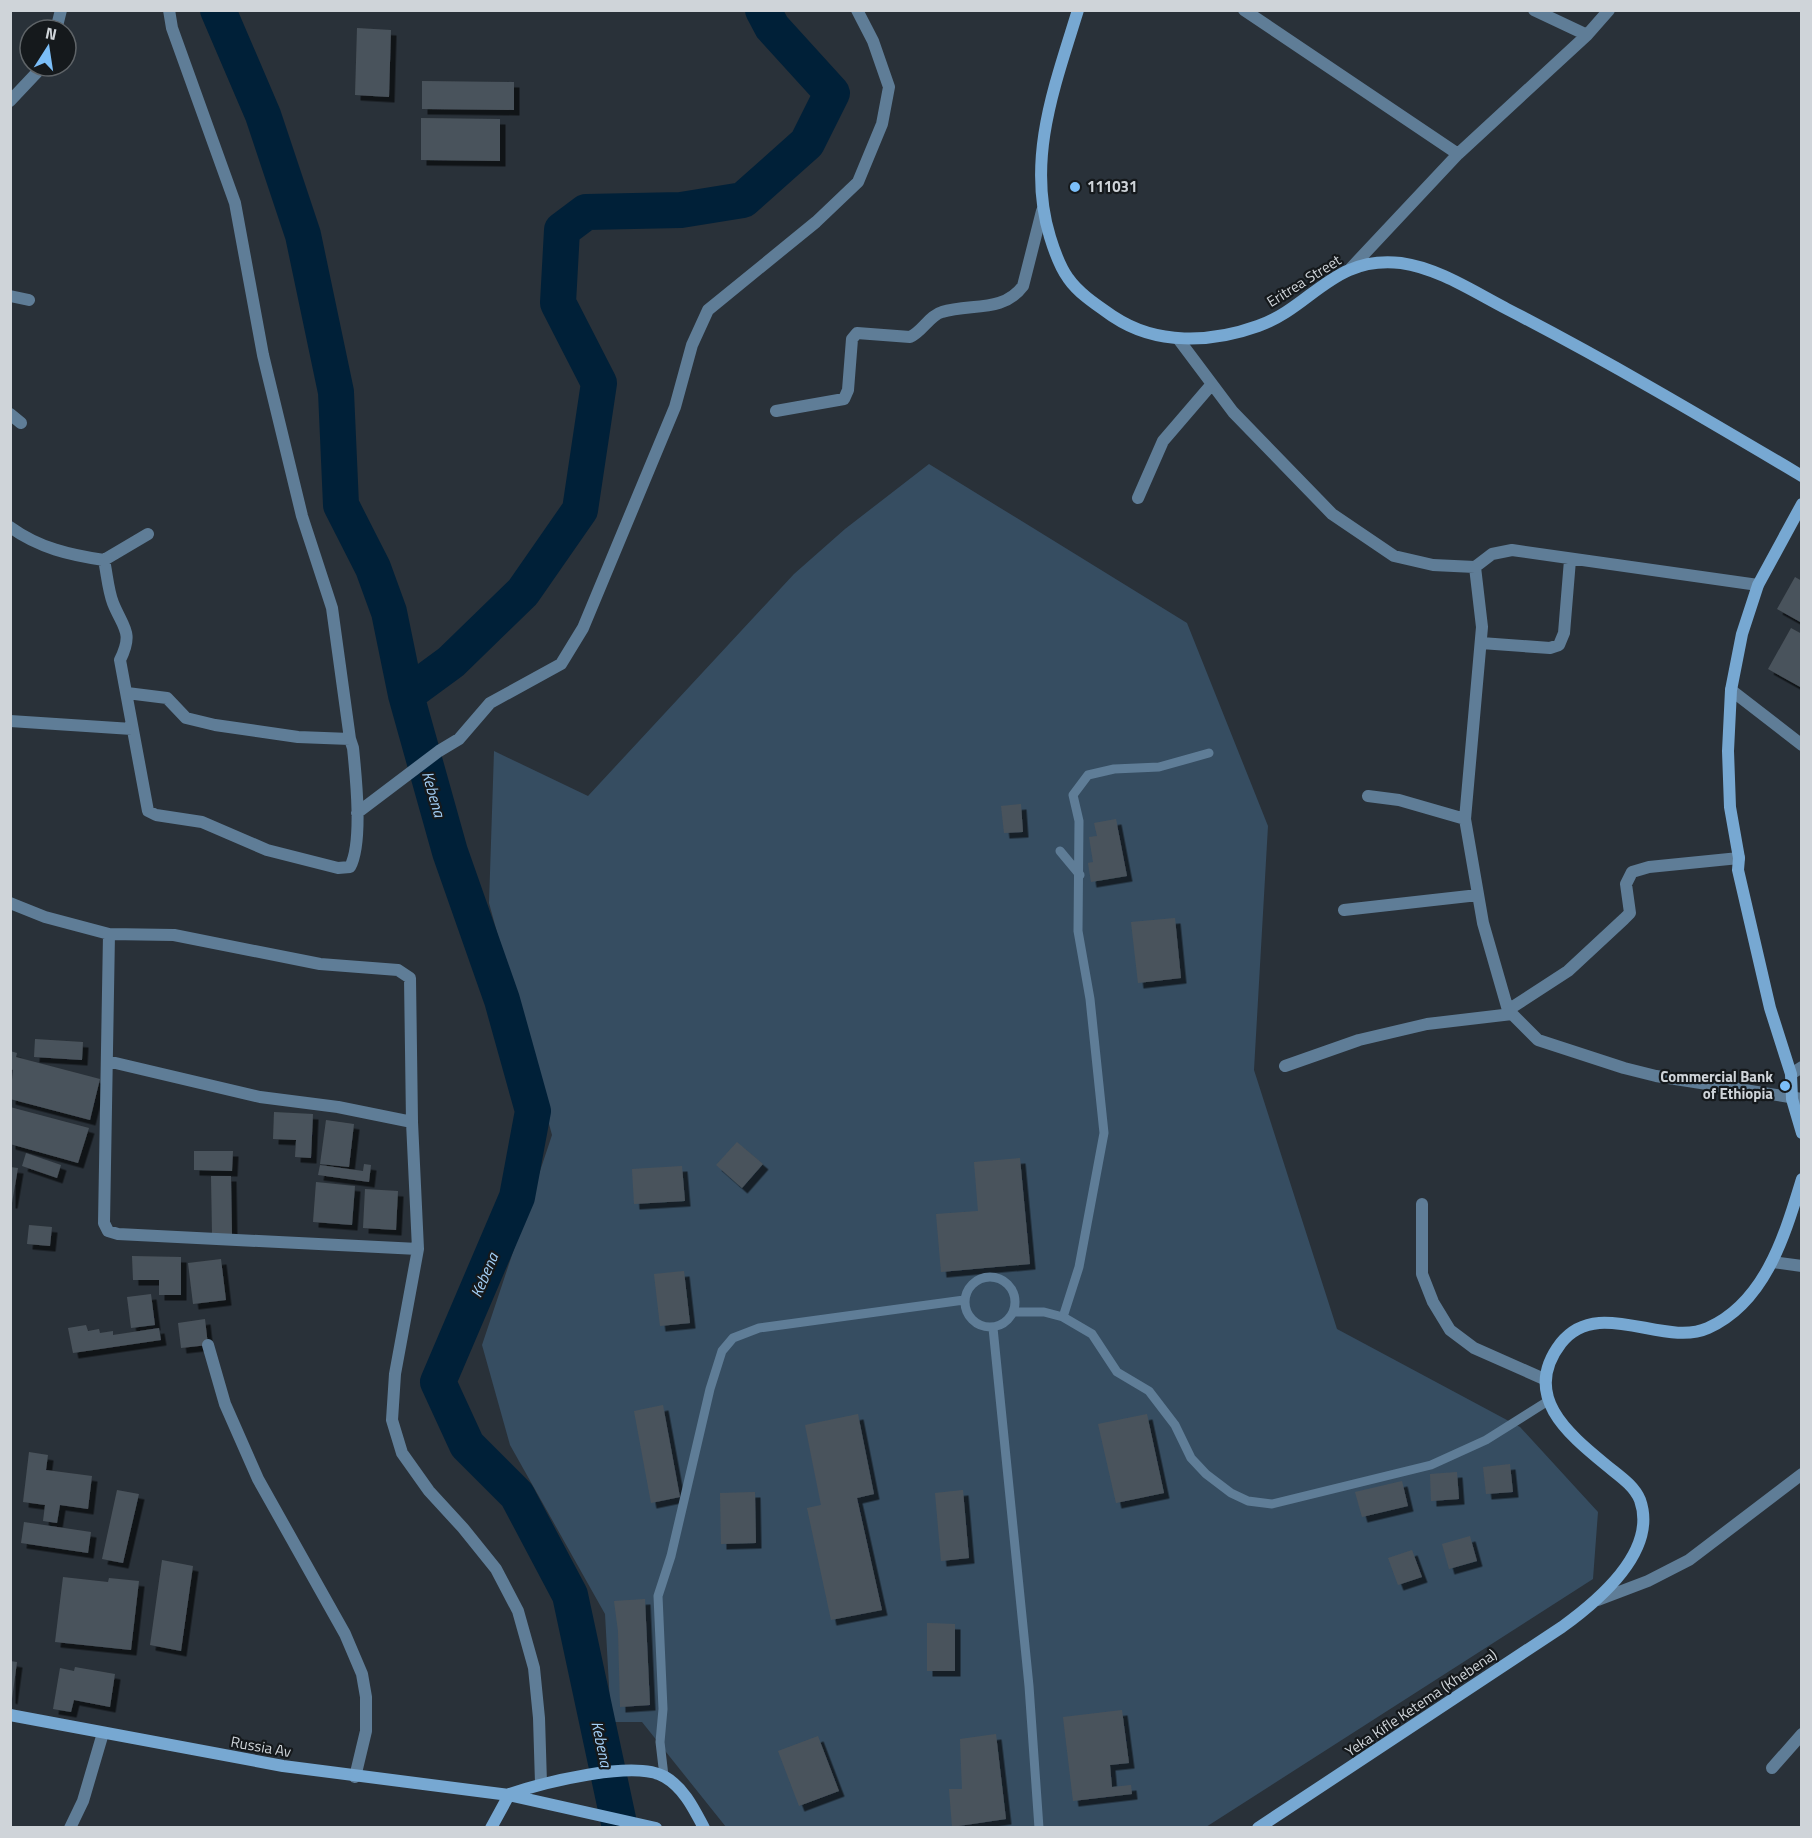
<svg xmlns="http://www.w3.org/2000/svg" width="1812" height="1838" viewBox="0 0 1812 1838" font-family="'Titillium Web',sans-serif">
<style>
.green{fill:#364d61}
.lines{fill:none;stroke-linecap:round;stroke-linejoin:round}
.river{stroke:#002038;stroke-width:36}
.building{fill:#4a535b;filter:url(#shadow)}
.lane{stroke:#5f7d97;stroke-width:9}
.street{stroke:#5f7d97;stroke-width:12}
.secondary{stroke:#77a8d2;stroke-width:12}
.poi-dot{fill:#7bbef8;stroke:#15191c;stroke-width:2}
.labels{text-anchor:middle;stroke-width:4.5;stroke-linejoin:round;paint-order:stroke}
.poi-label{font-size:15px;font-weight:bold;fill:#cfd4d9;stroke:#15191c;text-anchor:start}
.street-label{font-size:15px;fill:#cfd4d9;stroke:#15191c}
.water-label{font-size:16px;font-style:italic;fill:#a3cff6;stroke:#15191c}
</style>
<defs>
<filter id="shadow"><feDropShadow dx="5.5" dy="5.5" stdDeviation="0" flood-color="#0009"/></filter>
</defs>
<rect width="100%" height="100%" fill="#293139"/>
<path class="green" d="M929 464 1187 623 1268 826 1254 1070 1337 1329 1520 1427 1598 1512 1593 1579 1206 1827H726L642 1722H611L605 1614 510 1445 482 1345 552 1135 489 903 494 751 588 796 794 574 845 529Z"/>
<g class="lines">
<path class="river" d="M218 10 263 115 303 235 336 392 341 505 373 568 389 612 406 695 450 852 502 1000 533 1111 517 1197 438 1382 467 1445 517 1495 570 1595 620 1828
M406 695 451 662 523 592 580 510 599 383 558 303 562 230 586 212 681 210 743 200 807 143 832 93 772 27 763 10"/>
</g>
<path class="building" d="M357 28 391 30 389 97 355 95Z
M422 81 514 82V110L422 109Z
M421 118 500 119V161L421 160Z
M1795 577 1802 581V623L1777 609Z
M1791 628 1802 634V688L1768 669Z
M1021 804 1023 832 1004 833 1001 806Z
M1116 819 1127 876 1091 882 1088 863 1093 862 1089 837 1097 836 1094 823Z
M1175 918 1181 978 1138 983 1131 922Z
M35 1039 83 1042 82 1060 34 1057Z
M10 1051 17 1053 16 1057 100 1079 90 1120 10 1099 13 1070 10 1069Z
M10 1107 89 1128 78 1163 10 1144Z
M274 1112 313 1114 311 1158 295 1157 296 1140 273 1139Z
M326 1120 354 1124 349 1167 320 1164Z
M737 1142 763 1164 742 1188 716 1165Z
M194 1151H233L232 1171 194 1170Z
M26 1153 61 1165 57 1178 22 1166Z
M1020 1158 1030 1264 941 1272 936 1214 978 1211 974 1162Z
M364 1164 371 1165 369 1182 318 1175 320 1165 363 1171Z
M682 1166 685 1201 634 1204 632 1169Z
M10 1167 18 1168 12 1203H10Z
M211 1176H231L232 1234H212Z
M316 1182 355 1186 352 1225 313 1222Z
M365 1189 398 1191 396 1230 363 1228Z
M29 1225 52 1227 50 1246 27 1244Z
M132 1256 181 1257V1295H159V1280H133Z
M221 1259 226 1300 193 1304 188 1263Z
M684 1271 690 1323 660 1326 654 1274Z
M151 1294 155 1325 131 1328 127 1297Z
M205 1319 208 1345 181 1348 178 1323Z
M86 1325 88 1331 99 1329 100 1333 113 1331V1335L159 1328 161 1340 73 1353 68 1328Z
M663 1405 680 1497 651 1503 634 1411Z
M858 1414 874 1494 857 1498 882 1610 831 1620 807 1508 821 1505 805 1425Z
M1147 1414 1164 1493 1116 1503 1098 1424Z
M29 1452 48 1455 46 1470 92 1476 88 1509 60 1505 57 1523 43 1521 45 1505 23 1502Z
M1510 1464 1513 1492 1486 1494 1483 1467Z
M1457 1472 1459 1499 1431 1501 1430 1474Z
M1402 1481 1408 1506 1362 1517 1355 1492Z
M117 1490 139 1494 123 1563 102 1559Z
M963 1490 969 1558 941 1561 935 1493Z
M755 1492 756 1543 721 1544 720 1493Z
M24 1522 91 1532 88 1553 21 1543Z
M1470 1536 1477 1561 1449 1569 1442 1544Z
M1412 1550 1422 1577 1398 1585 1388 1558Z
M162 1560 193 1566 181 1651 150 1645Z
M63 1577 108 1582 109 1578 139 1581 131 1650 55 1642Z
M645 1599 650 1705 620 1707 618 1631 614 1601Z
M927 1623 955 1624V1671H927Z
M10 1661 17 1662 12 1699 10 1698Z
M75 1667 115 1674 110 1707 74 1700 71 1712 53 1709 60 1668 74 1671Z
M1122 1710 1129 1763 1110 1765 1112 1787 1131 1785 1132 1794 1073 1801 1063 1717Z
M996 1734 1006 1819 952 1827 949 1789H962L960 1739Z
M818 1736 839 1791 799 1806 778 1751Z"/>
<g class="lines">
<path class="lane" d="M1060 851 1080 875
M965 1302a25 25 0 1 1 50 0a25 25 0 1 1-50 0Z
M1014 1312H1044L1063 1317 1092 1334 1117 1372 1149 1391 1175 1425 1191 1458 1206 1474 1231 1493 1248 1501 1272 1504 1431 1465 1486 1440 1548 1401
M1063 1317 1079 1267 1104 1133 1090 999 1078 931 1079 821 1073 795 1088 775 1114 769 1159 767 1209 753
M993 1328 1029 1686 1039 1828
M664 1776 660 1742 663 1709 658 1596 671 1556 710 1389 722 1351 733 1338 759 1328 964 1300"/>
<path class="street" d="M169 10 172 28 235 203 263 355 302 516 332 608 350 739
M1244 10 1458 154
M1534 10 1587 35
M56 30 61 10
M10 101 43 66
M1351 268 1458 154 1587 35 1609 10
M10 296 29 300
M1179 340 1233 412 1332 514 1394 556 1433 565 1475 567 1492 554 1512 550 1758 585
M776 411 844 399 848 390 852 339 857 333 910 337C922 332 930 315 942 312 970 303 1003 313 1023 286L1042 211
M10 414 21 423
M1138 498 1163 441 1212 384
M10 527C39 548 70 555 104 560 107 574 108 590 113 603 123 628 134 632 120 660L148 811 156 815 202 822 267 850 338 868 350 867C363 843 356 777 353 748L350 739 298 737 215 725 186 718 167 698 127 693
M104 560 148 534
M1475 567 1482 627 1465 819 1483 923 1508 1010 1538 1040 1624 1068 1656 1076 1802 1099
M1481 643 1550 648 1559 645 1564 633 1570 560
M1731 690 1802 745
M10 721 132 729
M1368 796 1399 800 1465 819
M357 813 439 751 459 739 490 703 561 664 583 628 675 407 692 345 708 310 816 222 858 182 882 124 889 87 873 41 857 10
M10 903 45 917 109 934 174 935 320 964 398 970 410 978 412 1122 418 1249 395 1374 392 1420 402 1453 429 1491 463 1528 496 1569 518 1611 534 1668 539 1718 541 1783
M1344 910 1478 895
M109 934 104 1223 108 1231 118 1234 418 1249
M1508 1010 1568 971 1624 919 1630 913 1626 884 1632 872 1649 867 1739 858
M107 1061 260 1097 338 1107 412 1122
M1285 1066 1359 1040 1427 1024 1512 1014
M1791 1074 1802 1067
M1422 1204V1274L1433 1302 1450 1330 1474 1348 1544 1379
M1772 1262 1802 1266
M208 1345 225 1404 258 1479 345 1634 362 1674 366 1697V1731L355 1777
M1598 1600 1648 1581 1689 1560 1802 1474
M1772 1768 1802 1734
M70 1828 83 1801 103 1733"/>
<path class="secondary" d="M1078 10C1055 85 1026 159 1050 237 1054 250 1060 267 1068 278 1079 294 1098 306 1114 317 1156 345 1211 343 1258 326 1312 307 1333 255 1401 263 1438 268 1474 292 1507 309 1608 361 1704 418 1802 476
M1802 504 1758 585 1742 634 1731 690 1728 751 1730 807 1739 858 1738 870 1770 1008 1791 1074 1792 1099 1802 1133
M10 1715 283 1766 509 1795 656 1828
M510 1794C542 1783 635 1759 665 1777 684 1788 694 1809 704 1828
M491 1828 509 1795
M1258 1828 1562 1627C1598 1601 1658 1551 1640 1500 1634 1485 1618 1475 1606 1465 1567 1433 1521 1395 1561 1343 1598 1296 1664 1348 1708 1328 1766 1302 1785 1234 1802 1179"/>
</g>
<g class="poi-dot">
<circle cx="1075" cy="187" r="6"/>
<circle cx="1785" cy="1086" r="6"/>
</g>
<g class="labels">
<g class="poi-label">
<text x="1087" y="192">111031</text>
<text x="1773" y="1082" text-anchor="end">Commercial Bank<tspan x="1773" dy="17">of Ethiopia</tspan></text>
</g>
<g class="street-label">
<text transform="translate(1304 281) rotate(-32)" y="5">Eritrea Street</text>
<text transform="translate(1421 1703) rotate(-34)" y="5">Yeka Kifle Ketema (Khebena)</text>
<text transform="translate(261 1747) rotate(10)" y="5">Russia Av</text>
</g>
<g class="water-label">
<text transform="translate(434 794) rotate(74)" y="6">Kebena</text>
<text transform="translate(484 1275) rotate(-67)" y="6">Kebena</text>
<text transform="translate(602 1744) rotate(78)" y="6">Kebena</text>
</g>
</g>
<rect width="1812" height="1838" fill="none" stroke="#cfd4d9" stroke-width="24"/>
<g transform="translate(48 48) rotate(12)"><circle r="28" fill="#15191c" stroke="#5f6468" stroke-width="1.5"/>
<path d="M0-4.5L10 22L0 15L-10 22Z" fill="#7bbef8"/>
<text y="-9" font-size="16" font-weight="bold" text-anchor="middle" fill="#cfd4d9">N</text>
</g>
</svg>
